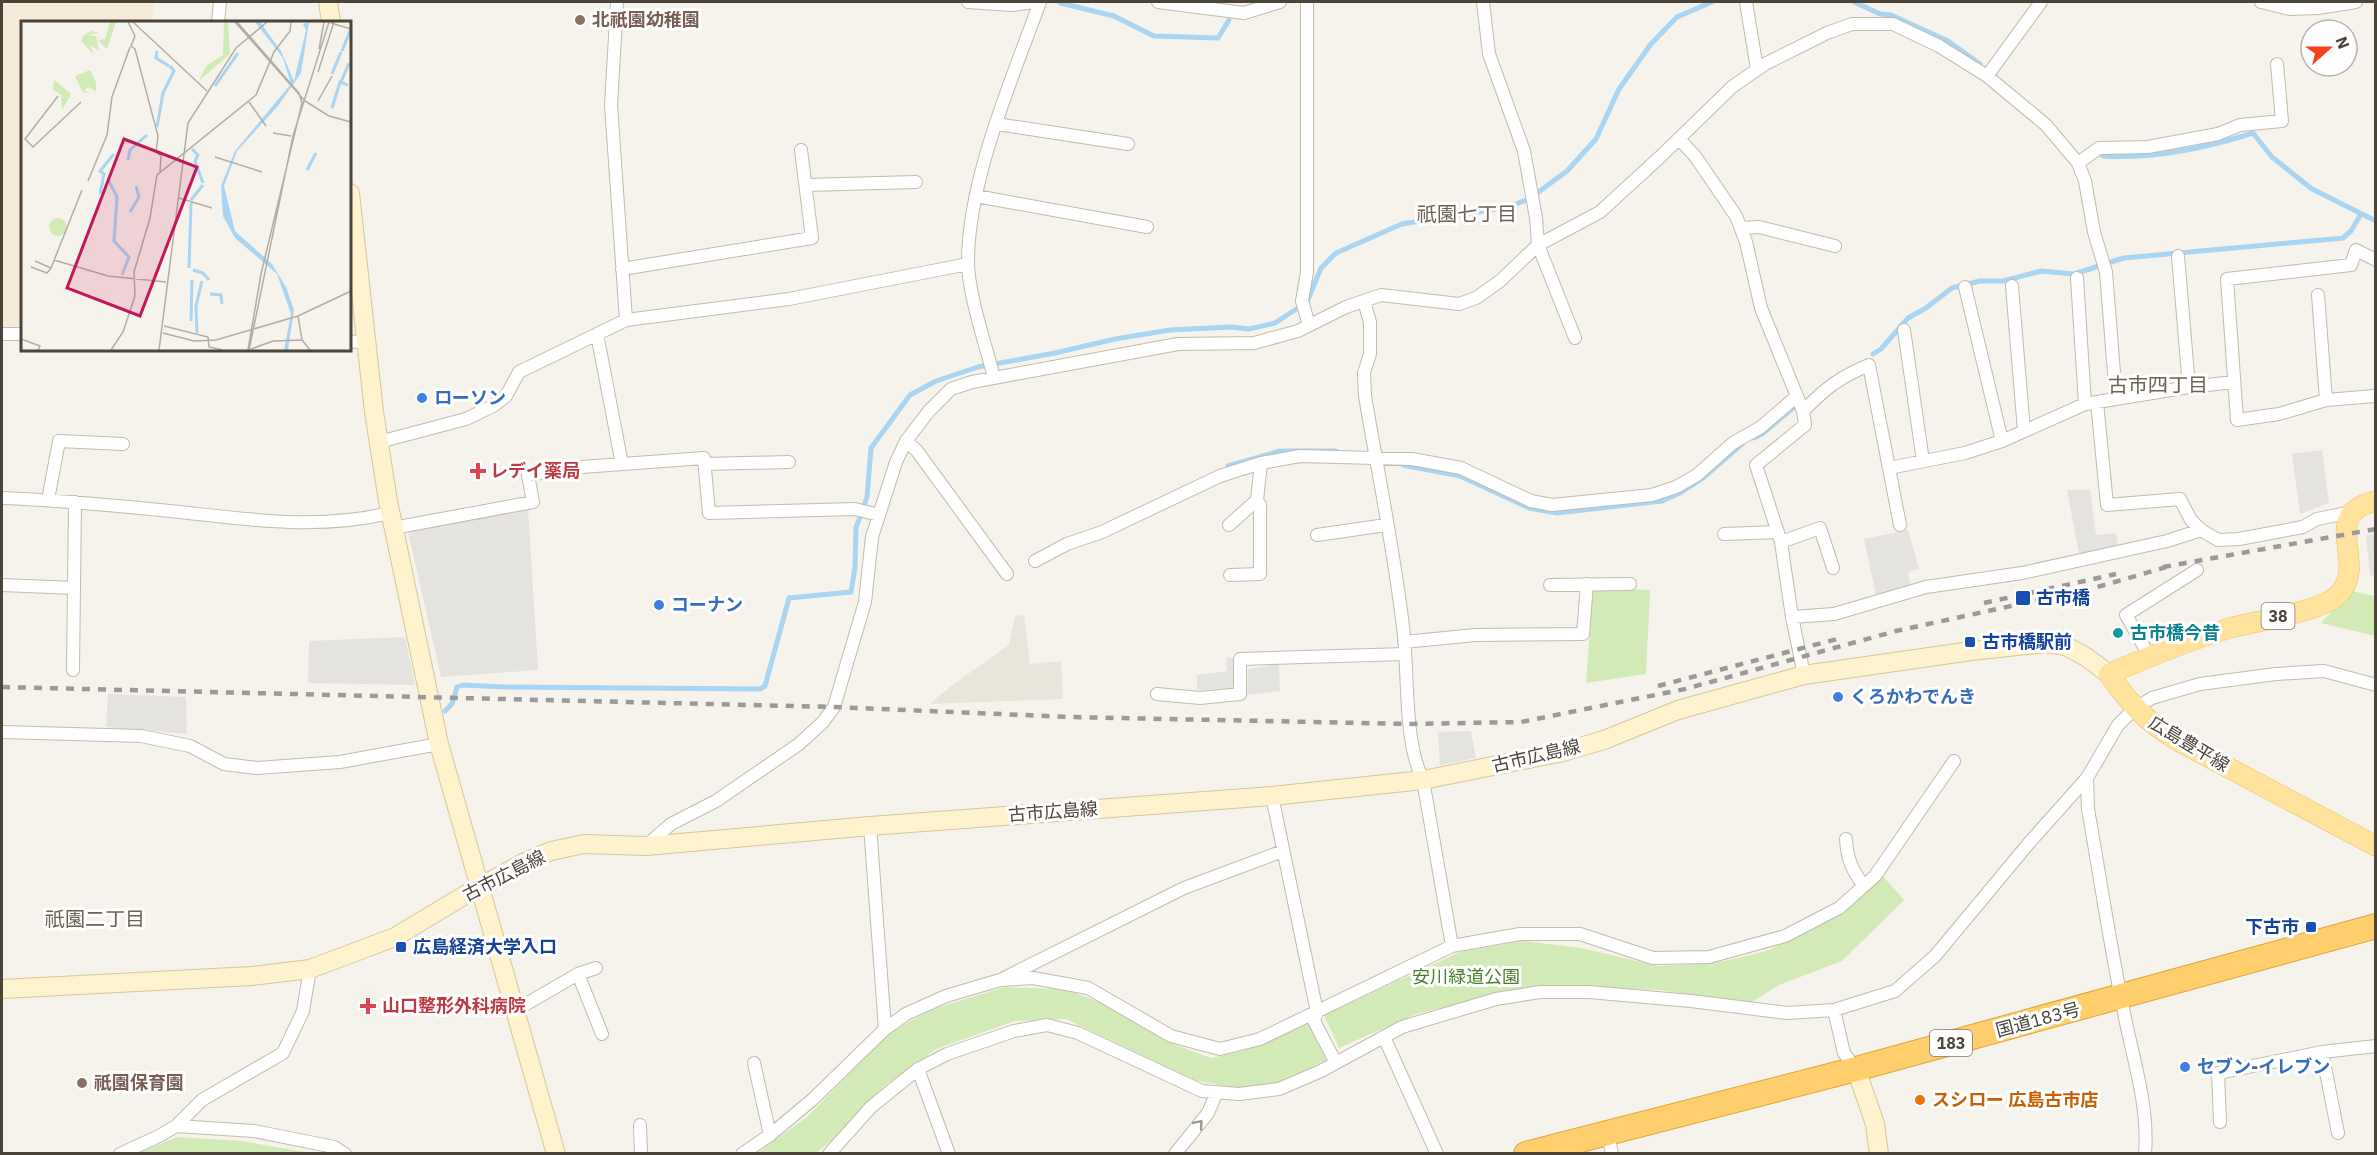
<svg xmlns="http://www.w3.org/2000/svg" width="2377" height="1155" viewBox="0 0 2377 1155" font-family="'IBM Plex Sans','Noto Sans JP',sans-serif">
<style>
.residential{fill:#eae5da}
.commercial{fill:#f7ead8}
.green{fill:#d2eab5}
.parking{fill:#e5e3e0}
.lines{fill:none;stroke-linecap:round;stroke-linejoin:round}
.stream{stroke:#a9d4f2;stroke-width:5}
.street-casing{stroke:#c2bbae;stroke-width:14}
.secondary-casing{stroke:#d6c79b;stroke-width:20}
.primary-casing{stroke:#e6c16a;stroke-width:21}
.highway-casing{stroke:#e0a43c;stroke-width:26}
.street{stroke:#fff;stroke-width:12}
.secondary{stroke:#fff3cd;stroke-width:18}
.primary{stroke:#ffe39c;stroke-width:20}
.highway{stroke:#ffcf6e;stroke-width:24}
.rail{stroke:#9a9a9a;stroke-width:4.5;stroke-dasharray:8 8;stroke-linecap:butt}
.oneway{stroke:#9c9892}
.education-dot{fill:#8d6e63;stroke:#fff;stroke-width:2}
.shop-dot{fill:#3f7fe0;stroke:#fff;stroke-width:2}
.health-dot{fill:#e0444e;stroke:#fff;stroke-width:2}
.transit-dot{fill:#1a4fb4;stroke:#fff;stroke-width:2}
.culture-dot{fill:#0f9aa8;stroke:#fff;stroke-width:2}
.food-dot{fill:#e8710a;stroke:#fff;stroke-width:2}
.labels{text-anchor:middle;stroke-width:6;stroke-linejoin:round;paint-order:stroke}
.shield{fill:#fff;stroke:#817c74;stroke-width:1.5}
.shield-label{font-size:16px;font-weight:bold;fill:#4b4439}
.education-label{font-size:18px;font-weight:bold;fill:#785e54;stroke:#fff;text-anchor:start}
.shop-label{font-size:18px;font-weight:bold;fill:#366cbe;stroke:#fff;text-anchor:start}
.health-label{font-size:18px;font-weight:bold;fill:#be3a42;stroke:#fff;text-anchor:start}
.transit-label{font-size:18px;font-weight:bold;fill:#164399;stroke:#fff;text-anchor:start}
.culture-label{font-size:18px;font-weight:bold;fill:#0d838f;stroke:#fff;text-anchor:start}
.street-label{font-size:18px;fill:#4b4439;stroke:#fff}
.park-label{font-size:18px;fill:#4a7f2a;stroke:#fff}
.food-label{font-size:18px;font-weight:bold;fill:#c56008;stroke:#fff;text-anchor:start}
.neighbourhood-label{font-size:20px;fill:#6e6250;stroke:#fff}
.inset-river{fill:none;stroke:#a9d4f2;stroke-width:3}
.inset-road{fill:none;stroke:#b2ada4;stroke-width:1.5}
.view{fill:#c2185b;fill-opacity:0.15;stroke:#c2185b;stroke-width:3}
.inset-edge{fill:none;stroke:#4b4439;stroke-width:3}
</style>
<rect width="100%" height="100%" fill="#f6f3ec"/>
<path class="residential" d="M1024 615 1030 664 1061 661 1063 699 930 704 951 686 1009 645 1015 616Z"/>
<path class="commercial" d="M2 2H154L152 22H22V327H2Z"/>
<path class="green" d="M1593 588 1650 590 1646 674 1586 683Z
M2350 591 2375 596V636L2321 623Z
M1881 874 1904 900 1842 961 1779 985 1750 1003 1660 990 1539 985 1416 1014 1339 1048 1324 1015 1460 952 1524 941 1581 948 1658 966 1715 963 1767 951 1841 914Z
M1004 987 1064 989 1105 1004 1170 1043 1211 1058 1243 1051 1308 1023 1326 1060 1275 1085 1236 1088 1197 1081 1066 1019 1015 1021 936 1049 883 1087 831 1141 816 1153 756 1154 807 1117 888 1034 930 1010Z
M177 1137 241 1141 311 1153H138Z"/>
<path class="parking" d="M2322 450 2329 503 2300 514 2292 454Z
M2067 490H2090L2096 535 2116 533 2119 552 2080 559Z
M528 510 538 670 441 677 408 532Z
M1908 530 1919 569 1908 572 1911 587 1876 595 1864 539Z
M2375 534V575L2370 576 2366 535Z
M405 637 415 685 308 683 309 641Z
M1226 657 1234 658 1236 681 1231 688 1197 690V675L1227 671Z
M1279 664 1280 691 1247 695 1248 669Z
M108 694 186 697 187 734 106 727Z
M1471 731 1476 758 1440 765 1438 732Z"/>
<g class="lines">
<path class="stream" d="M1854 2 1880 14 1891 15 1948 41 1980 64
M1060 3 1114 16 1154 36 1218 38 1229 20
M2103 156C2152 159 2206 148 2253 133L2272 157 2312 189 2376 221
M2111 262 2124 258 2343 238 2351 231 2361 214
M1873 354 1881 349 1908 318 1926 308 1952 288 1980 281H2003L2041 271 2074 274 2099 266
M1754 438 1762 434 1793 408
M1403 465 1460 476 1529 508 1557 513 1662 501 1680 493 1703 478 1743 443
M1228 466 1280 451H1336
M445 711 452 704 457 687 463 685 505 687 760 689 765 686 789 598 851 592 855 567 856 528 867 497 871 448 910 395 936 381 978 367 1055 353 1115 339 1170 330 1230 327 1249 329 1275 323 1307 302 1321 268 1336 253 1402 224 1508 207 1529 199 1567 171 1596 139 1619 89 1651 44 1677 17 1712 2"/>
<defs>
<path id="street" d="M617 2 611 105 626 320
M968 2 1012 5 1034 2
M1158 2 1244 13 1280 2
M1307 2V272L1302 301 1309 325
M1483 2 1489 54 1524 151 1536 218 1538 245 1575 338
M1746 2 1757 69
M2261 2 2290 9 2318 8 2356 2
M218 22 220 2
M1987 76 2041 2
M997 124 1128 144
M1679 139 1695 156 1736 216 1746 242 1761 308 1803 411C1826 388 1838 378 1869 365L1900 525
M2078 163 2099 148 2148 147 2218 134 2240 125 2282 121 2277 64
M806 185 916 182
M976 196 1147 227
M1741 228 1759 227 1835 246
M2178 256 2189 387
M622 269 812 238 801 150
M2077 278 2085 404
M2012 286 2024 431
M1965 287 2002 441
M2318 295 2326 400
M1364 301 1370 322V354L1364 373 1365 396C1378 473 1394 550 1403 627 1409 672 1403 740 1423 780L1452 946
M1904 330 1923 461
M2 334H22
M597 334 622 464
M350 342 366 341
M994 378C986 346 968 293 968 262 968 180 1012 79 1040 2
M2375 396 2326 400 2279 414 2237 420 2227 279 2351 265 2356 250 2376 260
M2097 402 2107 505 2180 499 2191 520 2201 530 2218 540 2239 539 2303 527 2317 519 2352 512
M1803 411 1805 425 1756 465 1781 542 1792 617 1804 675
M906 441 917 451 1007 574
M379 442 466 419 493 406 506 396 519 372 626 320 789 299 968 264
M704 464 789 462
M1889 468 1965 453 2002 441 2085 404 2189 387 2234 382
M2 498C61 500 121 506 180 512 252 520 319 530 390 513
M48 500 59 441 123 444
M1229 525 1257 500
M393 528 533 502 528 475 582 467 704 458 709 513 855 509 879 515
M1724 534 1778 532
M1317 535 1386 525
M1781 542 1820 528 1833 568
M1035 561 1067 544 1102 532 1220 476 1261 463 1300 456 1412 459 1461 468 1531 501 1552 505 1652 495 1676 487 1697 475 1733 443 1761 427 1797 396
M1230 575 1260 574V505L1257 500 1261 463
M2 585 74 588
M1550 585 1630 584
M1792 617 1834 614 1926 587 2022 573 2167 541 2201 530
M1404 642 1475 635 1583 634 1587 584
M2150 657 2126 615 2197 570
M73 670 75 502
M1157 694 1200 698 1240 694V659L1405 654
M2 732 141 736 190 746 224 764 257 768 340 762 439 744
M2087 778 2088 809C2100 877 2110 945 2124 1013 2133 1059 2149 1106 2145 1154
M1272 796 1317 1012 1314 1021 1336 1063
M870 826 885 1029
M1846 839C1847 859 1852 870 1864 886
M647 845 671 824 716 801 799 744 823 722 834 707 865 602 872 537 896 462 906 441 929 411 951 389 972 382 1178 344 1254 343 1298 331 1346 307 1381 295 1459 304 1476 298 1500 281 1538 245 1600 212 1660 157 1732 87 1765 64 1827 33 1852 24H1893L1939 46 1987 76 2046 125 2078 163 2085 181 2094 232 2106 272 2116 398
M578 974 602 1034
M1004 978 1184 888 1283 851
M516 1010 578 974 596 968
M1834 1010 1844 1053 1856 1069
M1384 1037 1437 1154
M2322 1052 2338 1133
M754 1063 770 1135
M918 1069 949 1154
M2220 1122 2218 1073 2322 1052 2376 1046
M640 1125 641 1154
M176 1126 202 1100 283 1053 303 1011 310 969
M1608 1134 1612 1154
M120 1154 159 1136 176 1126 254 1131 334 1147 345 1154
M742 1154 770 1135 812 1100 885 1029 906 1014 946 996 1000 980 1033 978 1088 988 1171 1036 1220 1049 1260 1039 1452 946 1520 934H1580L1653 958 1709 957 1785 936 1839 908 1875 876 1954 761
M829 1154 871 1107 918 1069 947 1054 1014 1031 1047 1025 1078 1033 1202 1091 1239 1094 1279 1089 1321 1071 1402 1027 1496 999 1540 992H1589L1691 1001 1787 1013 1834 1010 1895 991 1935 956 2029 843 2087 778 2118 725 2134 709 2152 698 2200 684 2276 674 2324 671 2376 685
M1175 1154 1208 1113 1217 1092"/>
<path id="secondary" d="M328 2 331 22
M350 193 374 412 388 501 439 744 556 1154
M2 989 252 976 310 969 395 937 465 895 523 863 551 851 584 844 646 846 870 826 1272 796 1423 780 1563 752 1604 740 1678 710 1804 675 1971 651 2046 643 2066 646 2086 657 2109 674
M1856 1069 1875 1124 1879 1154"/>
<path id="primary" d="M2376 501C2317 514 2370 564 2338 595 2321 612 2255 621 2230 628 2189 640 2148 657 2109 674 2131 706 2145 720 2178 741L2376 846"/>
<path id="highway" d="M1526 1154 1856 1069 2376 926"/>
</defs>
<use href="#street" class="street-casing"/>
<use href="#secondary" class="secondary-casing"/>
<use href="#primary" class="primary-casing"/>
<use href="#highway" class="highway-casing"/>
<use href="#street" class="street"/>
<use href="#secondary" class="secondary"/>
<use href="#primary" class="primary"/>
<use href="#highway" class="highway"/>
<path class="rail" d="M2163 567 2376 529
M1984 603 2116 574
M1658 686 1841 638
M2 687 834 707 1070 717 1410 724 1521 722 1685 689 1896 631 2094 588 2170 566"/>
</g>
<defs><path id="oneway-chevron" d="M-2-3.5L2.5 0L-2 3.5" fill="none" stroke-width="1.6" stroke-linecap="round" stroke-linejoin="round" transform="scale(1.5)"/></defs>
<use class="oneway" href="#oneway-chevron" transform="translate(1199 1124) rotate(-50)"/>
<g class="education-dot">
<circle cx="580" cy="20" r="6"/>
<circle cx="82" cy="1083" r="6"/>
</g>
<g class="shop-dot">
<circle cx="422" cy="398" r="6"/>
<circle cx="659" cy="605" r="6"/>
<circle cx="1838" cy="697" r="6"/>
<circle cx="2185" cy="1067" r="6"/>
</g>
<g class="health-dot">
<path d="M475 462h6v6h6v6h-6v6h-6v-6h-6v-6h6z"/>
<path d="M365 997h6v6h6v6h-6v6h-6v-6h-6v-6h6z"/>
</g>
<g class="transit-dot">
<rect x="2015" y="590" width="16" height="16" rx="3"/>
<rect x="1964" y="636" width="12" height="12" rx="3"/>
<rect x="2305" y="921" width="12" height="12" rx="3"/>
<rect x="395" y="941" width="12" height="12" rx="3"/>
</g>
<circle class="culture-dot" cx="2118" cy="633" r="6"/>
<circle class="food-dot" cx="1920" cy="1100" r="6"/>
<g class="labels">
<g class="shield">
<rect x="2261.5" y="603" width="33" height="26" rx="4.5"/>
<rect x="1930" y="1030" width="42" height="26" rx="4.5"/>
</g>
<g class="shield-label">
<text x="2278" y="622">38</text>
<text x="1951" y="1049">183</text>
</g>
<g class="education-label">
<text x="592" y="26">北祇園幼稚園</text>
<text x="94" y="1089">祇園保育園</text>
</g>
<g class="shop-label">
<text x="434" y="404">ローソン</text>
<text x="671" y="611">コーナン</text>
<text x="1850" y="703">くろかわでんき</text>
<text x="2197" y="1073">セブン-イレブン</text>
</g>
<g class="health-label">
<text x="490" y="477">レデイ薬局</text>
<text x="382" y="1012">山口整形外科病院</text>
</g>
<g class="transit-label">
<text x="2036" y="604">古市橋</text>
<text x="1982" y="648">古市橋駅前</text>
<text x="2299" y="933" text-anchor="end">下古市</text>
<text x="413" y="953">広島経済大学入口</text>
</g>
<g class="culture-label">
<text x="2130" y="639">古市橋今昔</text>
</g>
<g class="street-label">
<text transform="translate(2189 744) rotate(31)" y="6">広島豊平線</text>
<text transform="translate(1536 756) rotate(-13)" y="6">古市広島線</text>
<text transform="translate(1053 812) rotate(-4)" y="6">古市広島線</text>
<text transform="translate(504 876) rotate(-27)" y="6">古市広島線</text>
<text transform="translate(2038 1020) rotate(-15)" y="6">国道183号</text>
</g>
<g class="park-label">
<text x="1466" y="983">安川緑道公園</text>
</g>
<g class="food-label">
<text x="1932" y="1106">スシロー 広島古市店</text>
</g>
<g class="neighbourhood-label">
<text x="1467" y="221">祇園七丁目</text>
<text x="2158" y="392">古市四丁目</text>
<text x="95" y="926">祇園二丁目</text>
</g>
</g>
<g transform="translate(21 21)">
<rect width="330" height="330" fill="#f6f3ec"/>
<path d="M89 1H95L86 28 77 19 84 18ZM203 1H207L209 33 178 60 185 45 202 34ZM70 10 78 12 66 14 75 15 78 30 69 24 73 34 60 20 62 15ZM69 49 75 61V70L67 66 63 70 70 71 62 72 54 55ZM33 59 50 73 41 89 40 74 32 69ZM28 206a9 9 0 1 1 18 0a9 9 0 1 1-18 0Z" fill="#d2eab5"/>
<path d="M234 1H239L260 30 273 60 285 9 282 3 288 1 280 52 257 85 216 130 203 165 214 210 251 243 265 266 273 289 267 329H263L270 293 256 253 214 217 202 195 200 165 214 130 270 63 262 37Z" fill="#a9d4f2"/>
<path class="inset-river" d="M136 30 135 37 148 45M321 30 329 10M311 53 320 31M320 61 328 42M194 65 217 32M311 87 319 61 327 64M136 106 142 72 153 50 149 45M171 128 177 134 174 140 182 162M107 139 109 129 126 114M286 149 295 132M87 158 96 176 93 220 108 236 101 254M79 173 83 153 79 150 93 133M170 179 182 164M109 191 118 176 115 165M168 247 170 182M172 249 182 252 188 259M189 273 200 274 201 283M170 300 171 259M176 312 175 285 181 260"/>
<path class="inset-road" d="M107 1 114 15 110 25 114 28 137 115 135 131 140 135 139 151M112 1 186 70M214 1 283 79M216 1 278 72 281 82 240 253 227 329M310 2 330 8M298 28 303 1M297 51 313 1M37 75 4 118 12 126 60 81M284 80 308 95 330 101M297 80 311 55M228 81 245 105M252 112 270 115M194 136 241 151M67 160 86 114 91 76 109 26M158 177 191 187M33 239 87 255 145 261M14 240 30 247 61 169M10 246 26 252 30 247M277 295 281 319M143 305 187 316 188 326 202 329M142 312 173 320 195 319 277 295 330 270M0 318 19 325 17 329M230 328 252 320 281 319 289 329M90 329 102 311 114 275 113 251 129 197 136 154 235 74 253 31 269 10 270 1M138 329 167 102 215 27 246 1M228 329 272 115 308 1"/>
<path class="view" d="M103 118 176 146 119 295 46 267Z"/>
<rect width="330" height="330" class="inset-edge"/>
</g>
<rect width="2377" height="1155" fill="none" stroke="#4b4439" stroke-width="6"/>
<g transform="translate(2329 48) rotate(69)"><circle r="28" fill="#ffffff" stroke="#b7b4b0" stroke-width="1.5"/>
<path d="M0-4.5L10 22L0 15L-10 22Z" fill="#fc3f1d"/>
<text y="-9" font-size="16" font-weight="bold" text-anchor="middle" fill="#4b4439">N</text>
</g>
</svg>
